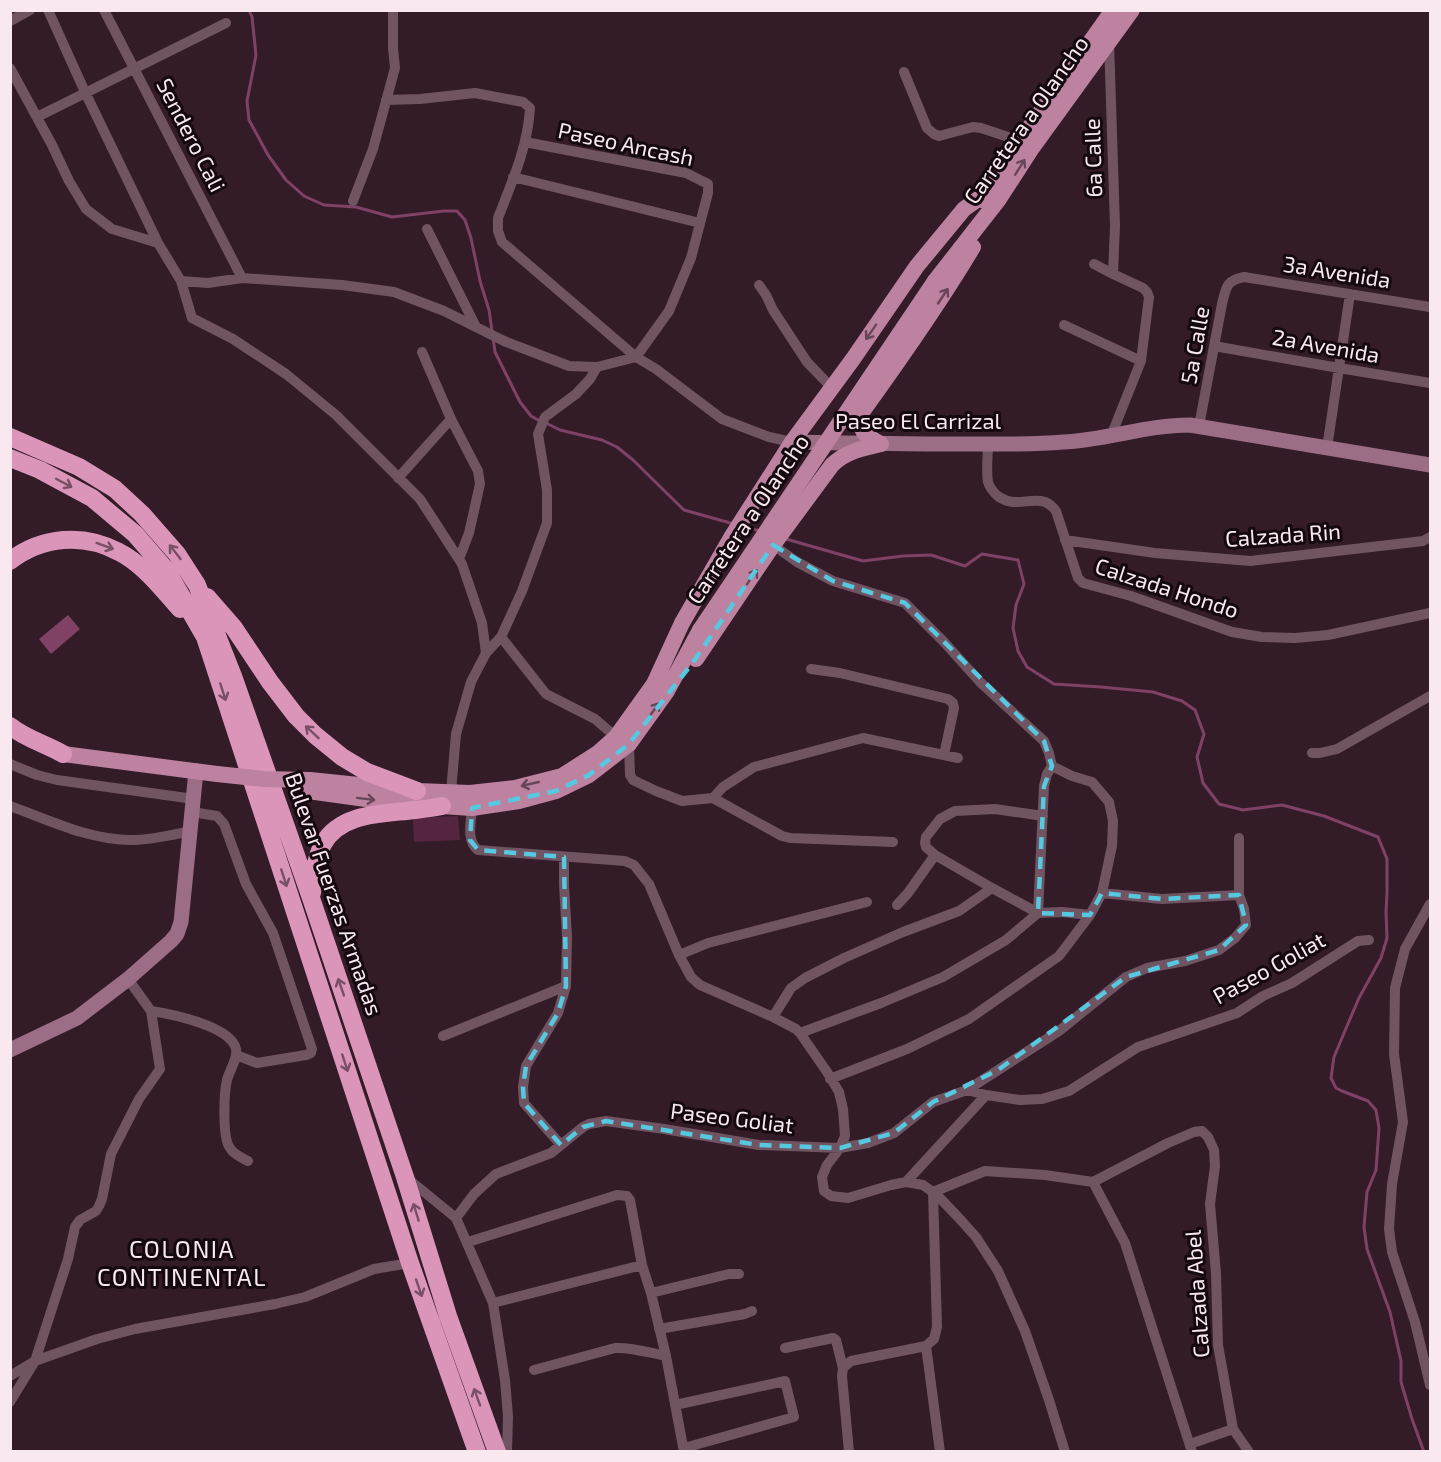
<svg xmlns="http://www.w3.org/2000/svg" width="1441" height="1462" viewBox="0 0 1441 1462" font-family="'Exo 2',sans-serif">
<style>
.green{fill:#55253f}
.water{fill:#804264}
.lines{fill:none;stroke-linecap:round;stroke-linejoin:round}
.stream{stroke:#804264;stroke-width:3}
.street{stroke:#705462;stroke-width:10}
.secondary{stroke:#9c6e85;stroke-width:15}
.primary{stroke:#bd82a0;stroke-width:16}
.highway{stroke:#db95b9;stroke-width:18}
.primary-bridge{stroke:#bd82a0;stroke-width:16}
.oneway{stroke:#684658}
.oneway2{stroke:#784f64}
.marked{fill:none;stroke:#56c9e0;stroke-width:4.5;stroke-dasharray:12 8;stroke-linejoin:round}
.labels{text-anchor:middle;stroke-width:6;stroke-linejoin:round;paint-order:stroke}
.street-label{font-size:22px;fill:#fae8f1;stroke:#14090f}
.neighbourhood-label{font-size:24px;letter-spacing:1.5px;fill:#fae8f1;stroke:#14090f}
</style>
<rect width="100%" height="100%" fill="#331b28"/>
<path class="green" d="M458 816 460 840 414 842 413 818Z"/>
<path class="water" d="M68 615 80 629 51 654 39 639Z"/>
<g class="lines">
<path class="stream" d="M249 10 252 17 256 55 247 101 249 120 268 155 286 180 304 196 324 205 356 207 392 217 444 211H457L465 220 471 238 480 281 489 310 492 331
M493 338 495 352 520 402 531 416 540 421
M546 423 560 430 602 440 617 447 633 460 684 510 734 524
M746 527 760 531
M786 539 863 561 903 556 931 555 965 566 982 554 1018 560 1024 584 1016 605 1013 628 1018 651 1027 667 1054 684 1101 687 1153 692 1182 701 1195 710 1204 734 1197 757 1203 783 1219 804 1243 810 1282 805 1324 816 1378 837 1387 859V893L1386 912 1387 938 1381 958 1359 998 1347 1026 1334 1057 1331 1078 1336 1088 1342 1091 1368 1101 1376 1110 1379 1128 1376 1170 1367 1192 1364 1227 1367 1249 1390 1312 1401 1361V1382L1412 1419 1424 1452"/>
<path class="street" d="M48 10 85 92 158 243 181 281 192 318 233 339 286 374 336 415 420 499 462 564 482 623 486 653 471 682 456 734 451 792
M104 10 242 278
M10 21 30 10
M1109 41 1115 226 1113 274
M10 68 52 145 69 181 86 209 112 229 158 243
M904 72 927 128 934 134 939 136 973 127 981 128 1020 141
M386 100 420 99 475 93 523 102 530 108C528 146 512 182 498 218V231L502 242 636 357 656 369 722 419 769 437 792 442
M37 117 226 23
M525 142 686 173 708 184V193L691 258 669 311 636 357
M513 177 700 223
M353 201 373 149 395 68 393 48V10
M427 229 476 327
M1094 264 1113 274 1143 288 1147 292 1149 297 1141 361 1111 436
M181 281 208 283 242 278 342 285 394 292 444 311 504 341 569 366 597 367 636 357
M759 285 766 295 773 310 807 362 832 388
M1064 325 1141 361
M1214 346 1339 368 1430 383
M422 352 451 419 478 471 480 484 469 533 459 559
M1199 426 1222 304C1226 288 1226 280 1244 277L1430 307
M988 444C988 456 986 470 988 482 990 489 994 493 999 497 1016 508 1030 497 1045 502 1050 504 1053 507 1056 511L1078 578 1083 583 1131 596 1232 632 1262 637 1295 638 1328 635 1430 613
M1327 448 1350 294
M398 478 451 419
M1065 540 1155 553 1250 561 1423 541 1430 537
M773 545 797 562 833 581 905 603 944 642 980 682 1044 741 1049 753 1052 766 1047 774 1044 786 1038 913 1006 940 943 977 881 1003 800 1033
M501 637 546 694 595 719 616 737
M486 653 501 637 522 591 547 523V490L538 434 545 417 576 394 590 379 597 367
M811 669 840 673 948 699 953 703 954 708 944 755
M629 744 630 775 633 780 656 791 682 801 713 798 723 787 754 767 863 738 958 758
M1312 753H1320L1337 749 1430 696
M10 764 37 775 57 780 194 799
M713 798 782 836 790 838 893 842
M10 806C49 820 89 840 131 840 151 840 171 835 191 831
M472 808C471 822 466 841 478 850L625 861 634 865 649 884 679 955 691 977 700 985 773 1017 796 1029 800 1033 827 1072 839 1092 843 1109 845 1136 840 1148 827 1165 822 1177 824 1191 831 1196 848 1198 891 1185 906 1182 923 1185 938 1196 958 1217 976 1237 998 1271 1025 1331 1049 1400 1065 1452
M192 812 217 816 224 824 246 884 273 933 312 1049 311 1053 306 1055 257 1063 236 1055
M1043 816 995 809 955 811 940 819 926 837 925 843 926 847 935 855 992 888 1038 913 1062 912 1090 915
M1102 893 1162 899 1239 895
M1430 904 1405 949 1395 988 1394 1054 1403 1122 1392 1184 1389 1229 1392 1252 1415 1322 1430 1385
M897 905 908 893 935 855
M679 955 708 943 867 902
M151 1011C171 1014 231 1026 236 1049 238 1059 229 1071 227 1080 224 1092 222 1138 230 1148 233 1154 242 1158 248 1161
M773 1017 791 988 805 978 844 958 903 932 959 911 992 888
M443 1036 566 986
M830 1079 907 1049 969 1019 1059 956 1090 915 1102 893 1112 846 1113 821 1109 802 1092 782 1072 776 1052 766
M967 1090 1059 1031 1126 977 1147 968 1185 961 1219 950 1235 938 1246 925 1244 909 1239 895V838
M561 1145 524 1103 523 1087 526 1066 558 1013 566 986 567 937 564 885V857
M407 1178 456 1218 493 1303 505 1380 508 1416 507 1452
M906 1182 986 1095
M1093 1182 1125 1243 1192 1452
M456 1218 474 1194 496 1174 551 1153 583 1127 589 1124 606 1121 664 1129 759 1145 840 1148 868 1143 894 1133 933 1102 967 1090 986 1095 1020 1100 1042 1099 1069 1091 1138 1047 1237 1013 1263 996 1292 983 1358 941 1369 940
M468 1242 617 1195 627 1196 630 1200 642 1265 651 1293 666 1356 684 1452
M651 1293 729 1274H739
M493 1303 642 1265
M659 1329 745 1314 752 1311
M785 1348 833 1338 836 1340 843 1368
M534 1370 615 1348C633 1347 649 1353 666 1356
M10 1376 35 1361 97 1339 135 1329 275 1304 305 1297 374 1269 410 1263
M10 1402 35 1361 68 1259 75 1227 80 1220 96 1211 99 1206 102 1199 111 1154 139 1099 160 1069 151 1011 128 979
M675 1405 785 1381 794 1417 684 1448
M1190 1444 1233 1429
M849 1452 842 1376 843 1368 851 1361 926 1346
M940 1452 926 1346 934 1339 937 1327 933 1192 985 1171 1045 1175 1093 1182 1168 1143 1194 1132 1202 1131 1208 1137 1214 1150 1215 1166 1210 1204 1216 1273 1218 1345 1233 1429 1249 1452"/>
<path class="secondary" d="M792 442C847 443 902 444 957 444 992 444 1028 445 1063 442 1106 440 1147 425 1190 425L1430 465
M10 1050 77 1018 128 979 171 941 177 934 181 922 196 771"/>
<path class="primary" d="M982 200 1020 141 1113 10
M935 281 999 199 1032 148 1132 10
M881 444C864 435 859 433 862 412 901 358 939 304 973 247
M696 659 773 545 832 465C845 452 863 448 881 444
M653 686 682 623 732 536 792 442 853 359 917 266 964 209 988 192
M63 754 217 774
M310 780 417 791 470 793 515 788 562 776 598 753 616 737 659 677
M308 791 395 803 472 808 519 801 556 791 589 775 629 744 667 691 700 630"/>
<path class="highway" d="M10 437 79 467 115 489 142 514 177 554 197 585 233 676 311 898 405 1177 448 1316 497 1452
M10 458 40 470 92 498 135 534 167 571 205 637 410 1263 477 1452
M10 561C42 536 84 533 119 552 143 564 162 589 180 609
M207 597 234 628 270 682 296 716 315 735 342 757 367 772 417 791
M10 726C26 739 46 744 63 754
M312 893C314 877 315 859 323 844 341 812 384 814 415 810 424 809 433 808 442 806"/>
<path class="primary-bridge" d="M700 630 935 281
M217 774 264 779 310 780"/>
</g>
<defs><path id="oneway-shaft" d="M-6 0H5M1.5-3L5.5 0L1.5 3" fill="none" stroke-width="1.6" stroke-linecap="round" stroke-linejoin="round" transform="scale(1.5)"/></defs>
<g class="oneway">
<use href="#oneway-shaft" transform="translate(1020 167) rotate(-58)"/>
<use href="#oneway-shaft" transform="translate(943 296) rotate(-56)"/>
<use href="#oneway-shaft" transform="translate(871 332) rotate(125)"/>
<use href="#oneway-shaft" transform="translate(752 577) rotate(-55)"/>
<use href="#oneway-shaft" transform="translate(654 710) rotate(-54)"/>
<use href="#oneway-shaft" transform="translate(530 784) rotate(167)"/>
<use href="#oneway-shaft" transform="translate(366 799) rotate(7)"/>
</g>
<g class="oneway2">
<use href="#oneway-shaft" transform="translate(64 483) rotate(28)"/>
<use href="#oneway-shaft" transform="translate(105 546) rotate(20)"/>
<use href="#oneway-shaft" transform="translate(175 552) rotate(-128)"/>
<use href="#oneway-shaft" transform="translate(223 692) rotate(72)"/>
<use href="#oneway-shaft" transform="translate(312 732) rotate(-137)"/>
<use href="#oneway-shaft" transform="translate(284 878) rotate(72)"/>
<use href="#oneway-shaft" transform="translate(341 987) rotate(-109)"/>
<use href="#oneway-shaft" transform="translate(345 1063) rotate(72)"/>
<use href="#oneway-shaft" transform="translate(416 1212) rotate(-107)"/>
<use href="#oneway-shaft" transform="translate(419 1288) rotate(71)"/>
<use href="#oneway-shaft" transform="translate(477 1397) rotate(-110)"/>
</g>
<path class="marked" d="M773 545 833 581 905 603 1044 741 1052 766 1044 786 1038 913 1090 915 1102 893 1162 899 1239 895 1246 925 1219 950 1126 977 998 1070 933 1102 894 1133 840 1148 759 1145 606 1121 583 1127 561 1145 524 1103 523 1087 526 1066 558 1013 566 986 564 857 478 850 470 840 472 808 556 791 589 775 629 744 694 661Z"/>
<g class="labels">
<g class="street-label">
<text transform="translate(1026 120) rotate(-55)" y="8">Carretera a Olancho</text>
<text transform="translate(191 135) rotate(63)" y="8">Sendero Cali</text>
<text transform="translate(626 144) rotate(12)" y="8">Paseo Ancash</text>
<text transform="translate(1093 158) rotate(-92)" y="8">6a Calle</text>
<text transform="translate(1337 272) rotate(9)" y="8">3a Avenida</text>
<text transform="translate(1195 345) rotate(-80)" y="8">5a Calle</text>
<text transform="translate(1326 346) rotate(10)" y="8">2a Avenida</text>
<text x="918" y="429">Paseo El Carrizal</text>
<text transform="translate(748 519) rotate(-56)" y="8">Carretera a Olancho</text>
<text transform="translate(1283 535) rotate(-4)" y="8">Calzada Rin</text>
<text transform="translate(1167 588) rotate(18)" y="8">Calzada Hondo</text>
<text transform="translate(334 894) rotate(71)" y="8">Bulevar Fuerzas Armadas</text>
<text transform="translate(1269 968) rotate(-29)" y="8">Paseo Goliat</text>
<text transform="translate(732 1118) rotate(7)" y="8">Paseo Goliat</text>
<text transform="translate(1197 1294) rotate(-94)" y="8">Calzada Abel</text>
</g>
<g class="neighbourhood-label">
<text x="182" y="1258">COLONIA<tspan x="182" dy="28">CONTINENTAL</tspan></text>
</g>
</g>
<rect width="1441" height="1462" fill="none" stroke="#fae8f1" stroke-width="24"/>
</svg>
